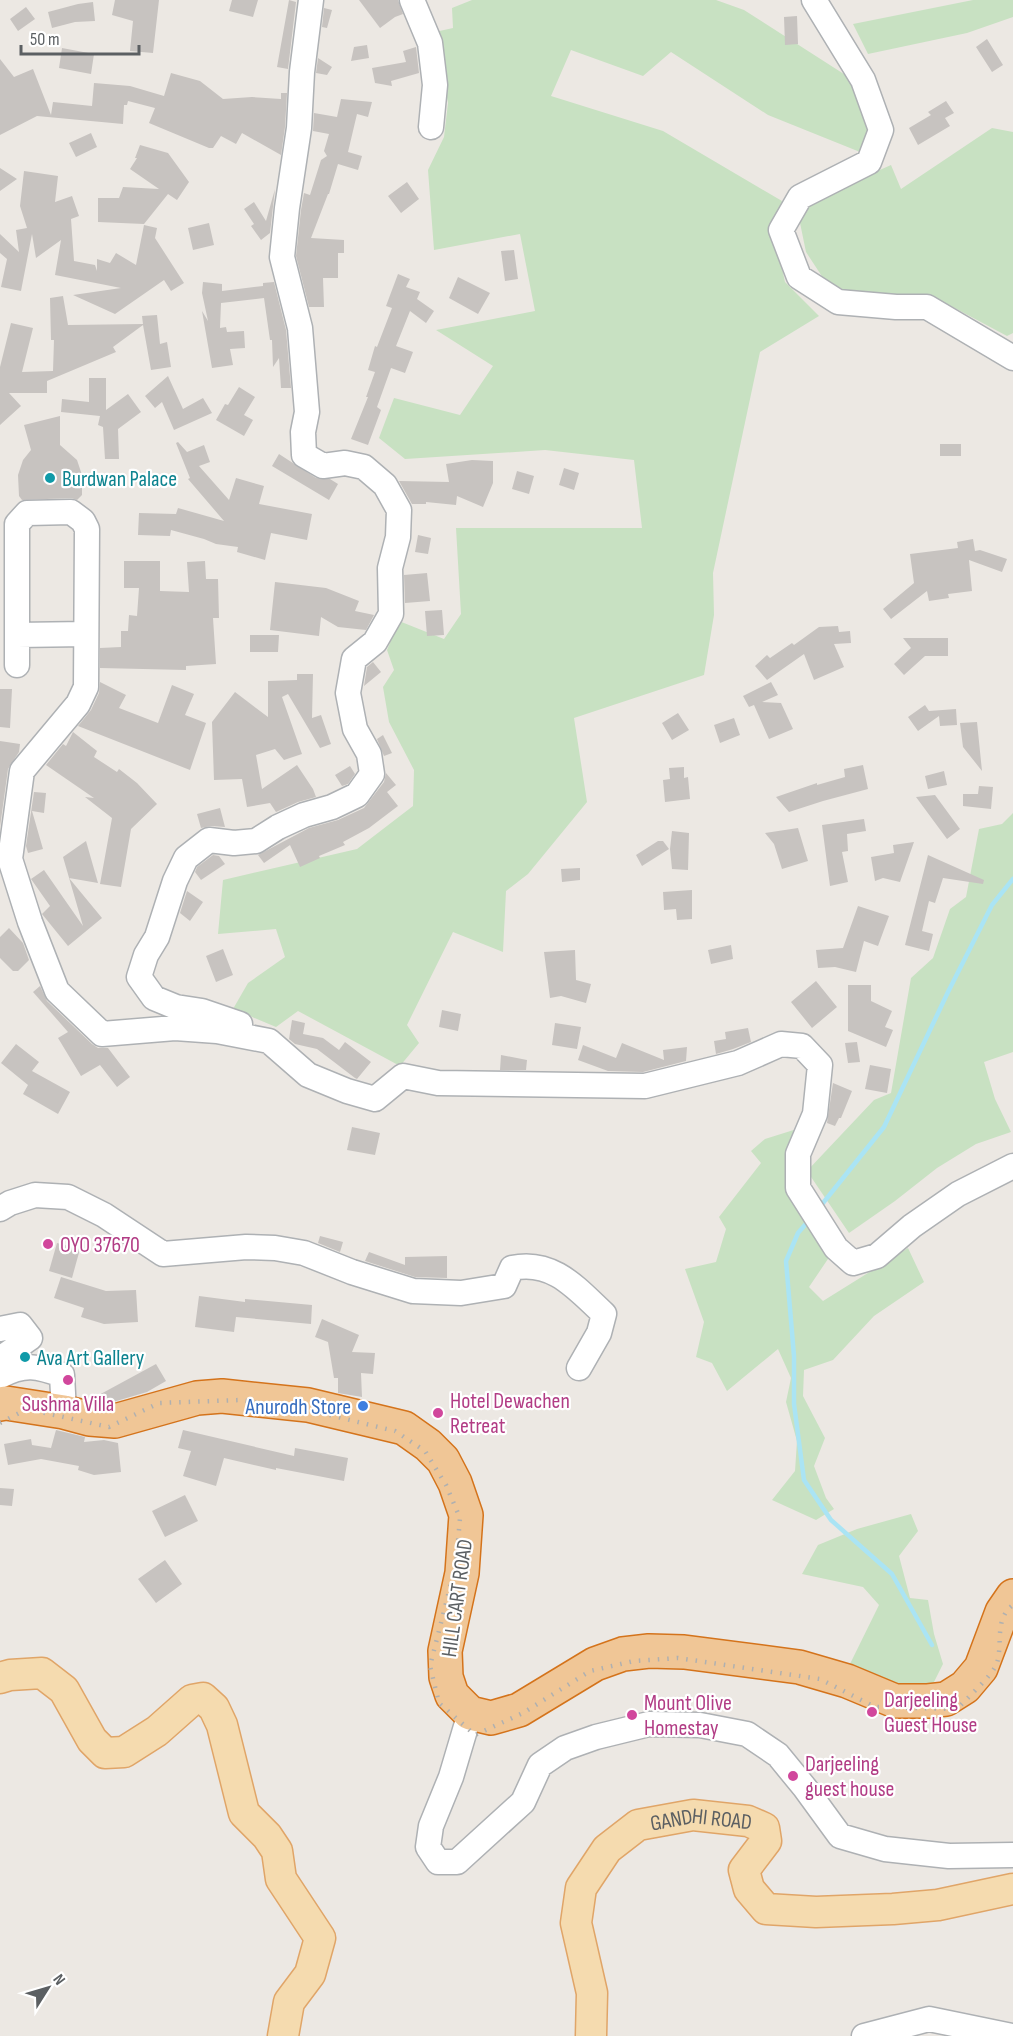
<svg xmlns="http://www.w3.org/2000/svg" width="1013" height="2036" viewBox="0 0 1013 2036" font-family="'Sofia Sans Condensed',sans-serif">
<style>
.green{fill:#c8e1c2}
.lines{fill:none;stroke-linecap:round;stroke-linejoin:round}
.stream{stroke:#aae4f4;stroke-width:4.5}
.building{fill:#c7c3c0}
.minor-casing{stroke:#aeb1b4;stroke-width:27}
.major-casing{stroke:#e0a568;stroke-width:33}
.highway-casing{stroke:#d4731b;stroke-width:36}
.minor{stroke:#fff;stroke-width:24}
.major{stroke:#f5dbaf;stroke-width:30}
.highway{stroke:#f0c696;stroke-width:33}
.rail{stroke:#afb0b0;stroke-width:4.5;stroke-dasharray:1.5 8;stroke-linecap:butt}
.culture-dot{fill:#0f9aa8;stroke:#fff;stroke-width:2}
.hotel-dot{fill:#d1479c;stroke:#fff;stroke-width:2}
.shop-dot{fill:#3f7fe0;stroke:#fff;stroke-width:2}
.labels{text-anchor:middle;stroke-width:4.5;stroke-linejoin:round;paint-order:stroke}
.culture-label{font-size:22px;fill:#0d838f;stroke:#fff;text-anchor:start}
.hotel-label{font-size:22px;fill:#b23c85;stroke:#fff;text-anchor:start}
.shop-label{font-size:22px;fill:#366cbe;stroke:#fff;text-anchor:end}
.street-label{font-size:22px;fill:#5b5f62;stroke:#fff}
</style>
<rect width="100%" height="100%" fill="#ece8e3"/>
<path class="green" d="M472 0H716L744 10 861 85 872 132 860 152 768 115 671 52 643 76 571 50 551 96 663 131 782 201 775 235 785 282 819 316 760 352 713 573 714 615 704 675 574 718 587 802 528 874 506 891 503 952 453 932 407 1025 419 1043 400 1066 298 1011 276 1027 233 1009 248 983 285 957 276 929 218 934 223 880 357 849 413 806 414 770 389 722 383 687 394 670 387 650 399 621 444 639 461 614 456 528H642L634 460 545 450 405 459 379 438 394 398 460 415 493 366 436 330 535 311 520 234 434 250 428 170 444 137 448 103 435 32 453 28 452 8Z
M973 0H1013V17L967 33 868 54 853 24Z
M992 128 1013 132V333L1007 336 934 297 895 299 855 295 825 281 806 252 799 218 817 198 891 165 901 189Z
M1013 813V1052L984 1062 995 1099 1011 1132 976 1144 937 1168 895 1201 849 1233 807 1171 874 1100 891 1093 911 978 933 958 950 909 966 897 979 829 1002 824Z
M800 1128 792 1154 832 1253 809 1287 823 1301 908 1248 924 1282 874 1316 833 1360 804 1370 803 1396 825 1438 814 1466 826 1498 834 1509 816 1520 772 1500 795 1471 797 1441 786 1402 791 1378 778 1349 727 1391 712 1363 696 1357 704 1322 685 1269 716 1262 726 1229 719 1217 761 1163 751 1151 765 1139Z
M911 1514 918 1531 899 1556 910 1598 928 1600 934 1634 943 1664 932 1686 893 1693 848 1668 879 1605 863 1587 802 1574 818 1545 857 1529Z"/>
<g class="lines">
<path class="stream" d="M819 1208 884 1127 948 992 992 905 1013 879
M810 1219 798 1233 786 1261 794 1356V1404L804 1480 831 1520 892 1574 932 1645"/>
</g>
<path class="building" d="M115 0H159L153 53 130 51 133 21 112 15Z
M232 0H258L253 17 229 11Z
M289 0 296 2 288 69 277 67Z
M359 0H398L403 14 395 17 380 28Z
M93 2 95 21 75 22 52 28 48 12 78 4Z
M26 7 35 19 18 31 10 19Z
M324 8 332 10 327 28 322 27Z
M797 16 798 44 785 45 784 17Z
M987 39 1003 65 992 72 976 47Z
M367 45 369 58 351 61 354 47Z
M416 47 419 73 391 81 392 86 375 83 372 68 406 62 403 51Z
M62 48 94 54 91 74 59 68Z
M318 58 332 67 327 75 316 73Z
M0 59 14 77 33 69 51 115 53 102 92 106 94 83 130 86 164 96 171 73 200 81 223 99 252 97 281 99V93H287L285 127 281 155 242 133 236 144 221 136 213 148H209L149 123 155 108 128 101 127 105H124L123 124 37 116 0 135Z
M341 99 372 102 368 117 357 114 348 152 362 156 358 170 338 164 329 194H328L311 238 344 240V253H338V278H323L324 307H309L296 256 301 210 304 193 310 195 321 160 327 156 324 151 329 134 313 131 314 113 337 117Z
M946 101 954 113 945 118 950 126 918 145 909 128 931 115 928 112Z
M91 133 97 147 76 157 69 143Z
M140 145 168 153 189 182 177 200 168 194 144 224 98 222V198H119L123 187 159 189 130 169 137 158H135Z
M0 168 17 179 0 191Z
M24 171 58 176 55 202 72 196 79 216 71 219 74 261 95 265 97 271V259L110 263 116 253 136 265 144 225 157 228 155 238 184 283 171 291 164 280 115 314 73 295 121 288 55 275 61 240 36 258 32 234 21 291 1 287 7 259 0 253V234L19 252 16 230 27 228 20 206Z
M407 182 419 199 401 213 388 196Z
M275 189 270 233 261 240 251 226 254 224 244 209 254 202 266 221Z
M209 223 214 245 193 250 188 228Z
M514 250 518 279 505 281 501 251Z
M398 274 410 279 406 287 420 292 417 299 434 311 426 323 410 311 396 346 413 352 405 373 391 368 377 407 381 410 368 445 351 439 368 397H366L375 372 368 370 375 346 377 347 392 308 386 306Z
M458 277 490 293 478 314 449 298Z
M203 282 222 284V291L263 286V283L274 282 286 330 291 388H281L279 358 273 367 272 340H270L264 298 221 303 220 328 226 327 227 332 244 331 245 348 230 349 233 365 212 368 202 311 208 321 202 293Z
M63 296 68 325 143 324 142 316 157 315 160 344 167 342 171 367 151 370 143 325 113 347 116 352 47 381V393H9L21 406 0 425V367L11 323 33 328 22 372 53 371 54 340H51L50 298Z
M168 376 183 409 203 398 212 413 174 430 162 402 155 408 145 396Z
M89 378H106V410L128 394 141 412 118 429 119 459H105L103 427 98 425 100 416 61 412 62 399 89 402Z
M239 387 255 397 244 415 253 420 244 436 216 420 225 404 228 405Z
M60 416V445L77 460 82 475V495L77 500 71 498 22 500 19 496 18 475 23 460 31 450 24 425Z
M178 442 187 452 204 445 210 462 199 466 229 500 236 478 264 486 259 504 312 514 307 540 271 533 265 560 237 552 238 547 216 544 204 539 171 530 170 536 138 535 139 513 176 514 178 508 224 521 188 479 190 478 176 443Z
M940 444H961V456H940Z
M279 454 316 478 330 479 338 484 329 500 272 466Z
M472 460 493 461V483L483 507 457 496 456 505 426 502V504H412L399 481 449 482 446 464Z
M564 468 579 473 574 490 559 485Z
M517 471 534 476 529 494 512 489Z
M418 535 431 538 428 554 415 552Z
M973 539 975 551 980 550 1007 559 1002 572 969 560 972 591 948 594 949 598 929 601 927 591 891 619 883 609 914 583 910 554 958 548 957 542Z
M124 561H160V591L189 592 187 562 205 561 206 579H218L219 618H213L216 664 186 666V670L100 668V648L121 647V631H128L129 615 137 616 139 588H124Z
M427 573 430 601 405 603 404 575Z
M275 582 326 588 359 601 355 611 374 615 366 630 338 627 321 617 319 636 270 630Z
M442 610 444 635 427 636 425 611Z
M838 626 839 632 850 631 851 643 834 644 844 667 814 680 804 654 767 680 755 666 767 655 770 658 792 643 794 645 819 627Z
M250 635H279L278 652H250Z
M903 638H948V656H925L904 675 894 664 911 648Z
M373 662 381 672 364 686 367 667Z
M297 674H313L312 718 321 715 331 744 320 748 288 694 282 697 302 754 284 760 275 749 256 755 262 789 297 765 313 789 316 797 298 802 276 812 270 803 247 807 242 779 214 780 212 722 235 692 268 717V681L297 680Z
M100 682 126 695 119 708 158 723 172 685 194 694 185 715 206 723 190 770 78 726 91 710 99 693Z
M771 682 778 695 762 702 781 703 793 729 769 739 754 705 749 707 743 696Z
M0 689H12L10 728 0 727Z
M925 705 929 711 956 709 957 725 940 726 939 716 918 731 908 717Z
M678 713 689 730 672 740 662 723Z
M734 718 740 735 720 743 714 725Z
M977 722 982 771 963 747 960 723Z
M73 732 97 751 94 757 117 772 119 769 137 783 157 804 131 829 121 887 100 884 112 818 85 797 94 798 46 765 63 744 66 746Z
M383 735 392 753 384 756 377 739Z
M0 741 20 744 19 752 8 769 0 827Z
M863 765 868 789 823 801 789 812 776 797 817 783V785L845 777 844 769Z
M350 766 355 774 348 784 342 786 335 775Z
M684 767V778L688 777 690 799 665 802 663 780 670 779 669 768Z
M944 771 947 785 928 789 925 776Z
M386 773 396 785 387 792 398 806 369 828 343 842 345 845 319 856 320 858 300 867 290 845 264 863 258 855 309 828 338 820 364 808 384 782Z
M979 786 993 787 991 809 963 806V794H978Z
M34 792 46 793 44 813 32 811 43 849 28 853 26 846Z
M935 795 960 829 947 839 916 797Z
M220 808 225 827 211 826 201 828 197 814Z
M864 819 866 831 847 834 848 851 842 852 848 882 830 886 822 825Z
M798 828 808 861 782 869 774 844 765 833Z
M672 831 689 833 688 870 672 869 670 849Z
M86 841 98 883 69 878 102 918 68 946 42 914 50 906 31 879 44 870 83 926 63 857Z
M658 841H663L669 849 642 866 636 855Z
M914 842 900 882 883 878 875 881 871 857 894 853 893 845Z
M213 855 219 856 225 864 201 880 195 872 197 867Z
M928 855 984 880 983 884 943 878 935 903 929 901 922 931 933 934 929 951 905 945Z
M580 868V880L562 882 561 869Z
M692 890V919L677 920 676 909 664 910 663 892Z
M187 891 203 902 190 921 180 913Z
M858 906 889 916 878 946 864 941 856 972 835 967 818 968 816 950 843 948Z
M9 928 23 943 29 960 18 971H13L0 958V937Z
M731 945 733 959 711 964 708 950Z
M223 949 233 975 216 982 206 956Z
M575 950 576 980 591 984 586 1003 561 996 550 998 544 952Z
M816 981 837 1007 812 1028 791 1002Z
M848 985H871V1001L892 1011 885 1027 893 1030 886 1047 848 1031Z
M40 986 47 1001 92 1044 98 1048H108L130 1077 117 1087 100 1065 81 1076 58 1038 68 1032 33 992Z
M442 1010 461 1014 458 1031 439 1027Z
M292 1020 305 1023 303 1034 323 1038 339 1050 345 1042 371 1062 357 1079 355 1078 317 1049 295 1044 289 1039Z
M555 1023 581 1027 577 1049 552 1045Z
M748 1028 751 1042 733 1049 716 1054 714 1041 726 1039 725 1032Z
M857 1042 860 1062 848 1063 845 1043Z
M622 1043 664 1060 663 1050 687 1047 686 1061 643 1072 608 1071 578 1060 583 1045 616 1058Z
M16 1044 39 1062 32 1071 70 1092 58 1114 23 1094 28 1085 1 1063Z
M501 1055 527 1060 526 1070H500Z
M870 1065 891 1069 887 1093 865 1089Z
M833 1083 852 1091 841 1118H839L835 1126 827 1123Z
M352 1127 380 1133 375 1155 347 1150Z
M320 1236 343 1242 340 1252 318 1243Z
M57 1243 80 1249 72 1278 49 1271Z
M369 1252 405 1265V1257L447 1256V1278L415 1277 365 1261Z
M61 1277 106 1291 136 1290 138 1322 104 1324 81 1317 84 1308 54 1298Z
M199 1296 245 1302V1299L312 1305 311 1324 236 1317 234 1332 195 1327Z
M322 1319 359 1335 352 1352 375 1353 373 1374 361 1373 362 1397 338 1393V1378H334L328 1342 315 1337Z
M156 1364 166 1381 147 1392 113 1402 100 1401 97 1396Z
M56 1430 85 1437 84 1442 104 1440 118 1443 121 1472 94 1475 78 1470 79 1466 41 1459 8 1465 4 1444 31 1439 32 1445 51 1448Z
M183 1430 294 1456 295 1448 348 1458 344 1481 276 1468V1470L224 1458 216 1486 183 1476 191 1451 178 1448Z
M0 1488 14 1489 12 1506 0 1505Z
M185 1495 198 1521 165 1537 152 1511Z
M165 1560 182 1584 156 1603 138 1579Z"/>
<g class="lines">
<defs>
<path id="minor" d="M412 0 430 43 435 85 431 127
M814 0 863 80 881 130 869 162 800 197 781 230 799 277 838 302 896 307H927L1013 358
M17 635 86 634
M17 665V524L27 513 71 512 83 521 87 529 86 687 78 704 22 771 10 859 30 922 57 991 102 1034 175 1028 217 1031 269 1041 308 1075 347 1091 375 1099 403 1076 438 1083 645 1086 738 1063 781 1044 802 1046 820 1065 815 1114 798 1154V1188L836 1248 853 1263 877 1256 912 1226 958 1194 1013 1166
M240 1024 202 1011 176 1007 154 998 139 977 146 955 157 937 175 881 186 858 209 840 234 843 256 841 278 827 304 815 332 807 357 795 372 774 369 754 355 729 348 693 354 659 375 642 391 614 390 568 398 537 399 510 385 485 364 467 345 463 323 466 304 455 303 432 307 412 300 328 282 257 287 208 299 128 302 72 311 0
M0 1209 10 1203 35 1195 68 1197 104 1215 163 1254 246 1247 275 1248 304 1253 352 1272 413 1291 461 1293 504 1286 512 1268C553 1259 577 1289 604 1314L599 1333 579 1368
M0 1329 20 1325 30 1338 0 1359
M0 1376C25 1363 37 1366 62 1375L64 1412
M470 1713 451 1777 431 1826 428 1847 438 1862H457L523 1802 540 1765 565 1748 596 1737 649 1724 700 1725 747 1734 778 1755 805 1788 840 1836 885 1849 949 1856 1013 1855
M864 2036 929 2019 1012 2036"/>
<g id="major">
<path d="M0 1678 10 1675 42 1673 64 1690 92 1740 105 1753 124 1752 157 1731 192 1700 203 1698 214 1708 222 1725 244 1813 267 1836 277 1851 281 1879 320 1938 310 1974 289 2002 283 2036"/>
<path id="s1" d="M591 2036 592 1993 576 1923 581 1888 607 1849 638 1825 693 1815 748 1821 764 1828 766 1841 744 1870 749 1889 766 1909 816 1912 893 1909 938 1905 1013 1889"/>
</g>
<path id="highway" d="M0 1404 6 1403 64 1412 90 1419 115 1421 197 1398 222 1396 308 1405 404 1428 428 1445 443 1460 455 1483 466 1515 462 1573 445 1651 446 1677 452 1695 470 1713 491 1718 519 1710 595 1664 623 1654 649 1651 684 1652 799 1667 847 1681 895 1701H928L946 1699 965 1687 981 1668 1002 1612 1013 1596"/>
</defs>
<use href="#minor" class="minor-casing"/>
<use href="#major" class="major-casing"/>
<use href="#highway" class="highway-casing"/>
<use href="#minor" class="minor"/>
<use href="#major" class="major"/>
<use href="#highway" class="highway"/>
<path class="rail" d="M0 1423 27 1409 109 1427 159 1403 240 1400 309 1410 395 1431 425 1451 446 1485 460 1518 456 1564 430 1666 439 1703 475 1735 523 1713 590 1671 634 1661 678 1658 820 1679 875 1707 957 1709C966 1699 994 1674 997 1663 1003 1643 994 1619 1013 1605"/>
</g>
<g class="culture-dot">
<circle cx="50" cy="478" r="6"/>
<circle cx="25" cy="1357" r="6"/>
</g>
<g class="hotel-dot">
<circle cx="48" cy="1244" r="6"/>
<circle cx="68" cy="1380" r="6"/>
<circle cx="438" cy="1413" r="6"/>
<circle cx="872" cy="1712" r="6"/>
<circle cx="632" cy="1715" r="6"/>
<circle cx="793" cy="1776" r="6"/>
</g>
<circle class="shop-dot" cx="363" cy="1406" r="6"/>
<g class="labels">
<g class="culture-label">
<text x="62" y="486">Burdwan Palace</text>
<text x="37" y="1365">Ava Art Gallery</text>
</g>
<g class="hotel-label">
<text x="60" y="1252">OYO 37670</text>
<text x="450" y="1408">Hotel Dewachen<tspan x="450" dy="25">Retreat</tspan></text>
<text x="68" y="1411" text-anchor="middle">Sushma Villa</text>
<text x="884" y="1707">Darjeeling<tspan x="884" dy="25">Guest House</tspan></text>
<text x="644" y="1710">Mount Olive<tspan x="644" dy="25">Homestay</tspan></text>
<text x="805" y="1771">Darjeeling<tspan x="805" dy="25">guest house</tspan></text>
</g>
<g class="shop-label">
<text x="351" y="1414">Anurodh Store</text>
</g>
<g class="street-label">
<text transform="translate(456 1598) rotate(-82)" y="8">HILL CART ROAD</text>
<text dy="8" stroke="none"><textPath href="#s1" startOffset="300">GANDHI ROAD</textPath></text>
</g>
</g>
<g transform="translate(48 1988) rotate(53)" stroke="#ffffff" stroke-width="4.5" paint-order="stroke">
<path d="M0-4.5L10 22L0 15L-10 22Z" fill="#5b5f62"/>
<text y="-9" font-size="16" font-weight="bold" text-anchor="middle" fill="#5b5f62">N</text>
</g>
<path d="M21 45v9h118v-9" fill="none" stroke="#5b5f62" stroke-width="3"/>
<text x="30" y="45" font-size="18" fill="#5b5f62" stroke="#ffffff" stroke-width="4.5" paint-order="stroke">50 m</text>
</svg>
